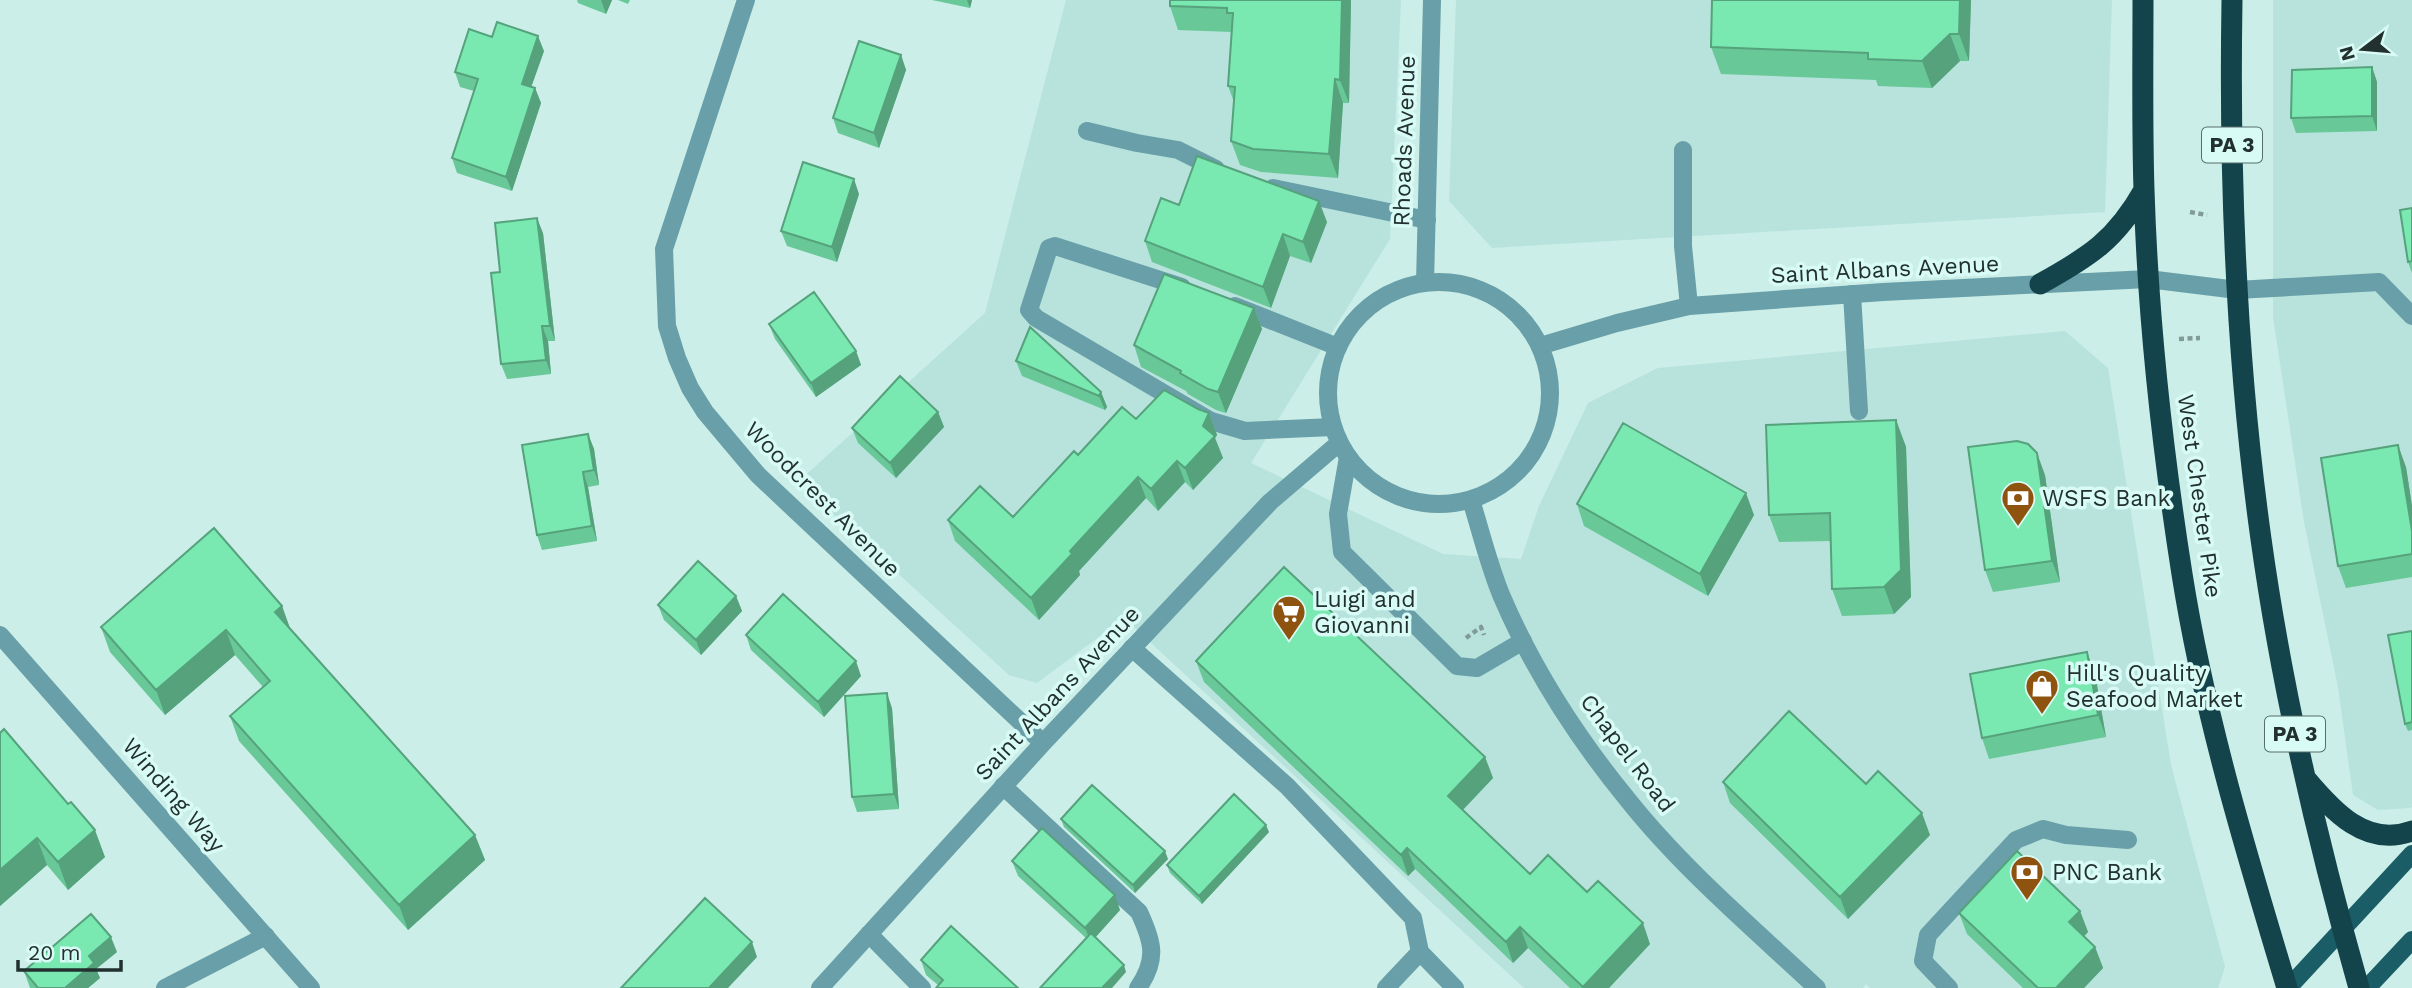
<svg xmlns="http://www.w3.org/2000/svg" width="2412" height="988" viewBox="0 0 2412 988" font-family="'Work Sans',sans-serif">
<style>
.built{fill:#b7e3dc}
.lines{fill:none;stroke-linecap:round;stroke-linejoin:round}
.path{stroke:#829b97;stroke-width:4.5;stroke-dasharray:5 3.5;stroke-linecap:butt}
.lane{stroke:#699fa8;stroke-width:18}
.street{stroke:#699fa8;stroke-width:18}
.primary{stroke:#1b5d66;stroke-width:18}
.highway{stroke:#13434b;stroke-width:21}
.wall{fill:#68c898}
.shaded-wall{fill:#55a27c}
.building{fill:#79e8b1;stroke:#55a27c;stroke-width:2}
.labels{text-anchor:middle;stroke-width:7;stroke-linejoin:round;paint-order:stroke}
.shield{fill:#d8fbf6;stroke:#596d6a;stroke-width:2}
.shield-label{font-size:21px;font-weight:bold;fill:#22302e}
.street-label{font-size:23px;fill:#22302e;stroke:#d8fbf6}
.poi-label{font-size:23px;fill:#22302e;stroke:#d8fbf6;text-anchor:start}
</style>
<rect width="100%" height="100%" fill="#cbeee8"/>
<path class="built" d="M1066 0H1401L1390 239 1251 463 1443 554 1521 559 1539 506 1588 403 1658 368 2065 331 2108 368 2171 765 2225 967 2218 988H1870L1866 984 1863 988H1524L1124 618 1037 683 1009 675 798 482 985 313Z
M1456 0H2112L2105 212 1492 248 1449 201Z
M2273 0H2412V807L2410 808 2378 810 2353 795 2338 687 2304 522 2273 317Z"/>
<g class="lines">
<path class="path" d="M2190 212 2207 215
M2179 339 2200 338
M1466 638 1481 627 1484 635"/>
<path class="lane" d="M1087 131 1137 143 1178 150 1216 169
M1683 150V246L1689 306
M1273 188 1427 220
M1182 287 1055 246 1049 248 1029 310 1036 318 1211 421 1245 431 1333 427
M2237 290 2379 282 2412 316
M1852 294 1859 411
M1235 306 1338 347
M1348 457 1338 514 1342 552 1457 666 1477 668 1523 641
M1132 648 1287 786 1413 918 1420 952
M1003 786 1139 912C1153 942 1158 959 1138 988
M869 934 922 988
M165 988 266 936
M1386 988 1420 952 1455 988
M1949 988 1923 961 1928 935 2016 840 2043 829 2066 835 2128 840"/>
<path class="street" d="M746 0 664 249 667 326 677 358 690 388 705 412 758 475 1043 743
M1328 393a111 111 0 1 1 222 0a111 111 0 1 1-222 0Z
M1425 283 1432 0
M1540 346 1617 323 1689 306 1883 292 2148 279 2237 290
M1471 500C1481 532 1489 566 1502 597 1533 669 1578 739 1628 800 1682 868 1754 929 1817 988
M0 635 311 988
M820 988 1043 743 1270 502 1339 443"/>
<path class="primary" d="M2288 988 2412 854
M2367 988 2412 940"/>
<path class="highway" d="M2143 0C2143 63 2142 127 2144 190 2148 319 2162 447 2182 574 2204 714 2246 852 2287 988
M2232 0C2229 180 2236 360 2261 539 2282 691 2317 840 2359 988
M2040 284C2089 257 2116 240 2144 190
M2306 779C2333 811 2366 848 2412 831"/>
</g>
<path class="wall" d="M577 0H612L606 14 578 3Z
M618 0H630L628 4Z
M932 0H972L970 8Z
M1351 0 1349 103H1343L1338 178 1261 172 1240 165 1231 141 1234 102 1228 86 1232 32 1178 30 1170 6Z
M1712 0H1971L1969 61H1960L1932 88 1878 86 1876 80 1721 74 1711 47Z
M492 37 544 51 531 87 535 88 541 103 512 191 457 173 452 158 474 91 460 87 455 72Z
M901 55 906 70 879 148 838 133 833 118Z
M2372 67 2377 82V131L2296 133 2291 118Z
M859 194 837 262 787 246 781 231Z
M1179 205 1327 222 1311 263 1290 256 1271 308 1152 262 1145 241Z
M2412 208V273L2408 262Z
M543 233 555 341H548L551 374 507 379 501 364 500 272Z
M1254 308 1262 329 1226 413 1216 410 1188 394 1186 391 1141 367 1134 345Z
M769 324 856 351 861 365 816 397 775 339Z
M1016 361 1101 392 1107 407 1105 410 1022 376Z
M1198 409 1209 413 1217 435 1215 438 1223 458 1193 490 1185 482 1158 511 1146 498 1079 571 1080 575 1039 620 955 541 948 520 1013 517 1078 455 1136 419Z
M938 412 944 427 896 478 858 443 852 428Z
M1896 420 1906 447 1911 597 1894 614 1842 616 1832 589 1831 541 1779 542 1769 515Z
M588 434 594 449 599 485 588 487 597 541 542 550 537 535Z
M2406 467 2412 506V577L2346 588 2338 566Z
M2045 475 2060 582 1993 592 1985 570Z
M1577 504 1754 515 1708 596 1584 526Z
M736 596 742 611 701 655 664 620 658 605Z
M282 606 290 629 475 835 485 860 408 930 239 741 230 716 263 687 235 655 165 715 110 652 101 627Z
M2412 631V730L2408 731 2405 724Z
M746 635 861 676 824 717 751 650Z
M2087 652 2095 674 2106 737 1989 759 1982 738Z
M1196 661 1485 757 1493 778 1463 810 1530 874 1650 944 1609 988H1570L1528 948 1513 963 1415 869 1408 876 1204 682Z
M892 708 899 809 857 812 852 797Z
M0 733 105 857 68 890 47 865 0 906Z
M1723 782 1866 784 1930 835 1848 919 1730 803Z
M1061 819 1168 859 1135 893 1064 827Z
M1269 832 1202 904 1170 873 1167 865Z
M1012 861 1120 910 1095 938 1126 972 1086 938 1018 876Z
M2080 911 2088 932 2084 936 2095 947 2103 968 2084 988H2023L1967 934 1959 913Z
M117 952 96 969 100 978 88 988H30L24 971Z
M921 960 1018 988 938 985 926 975Z"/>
<path class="shaded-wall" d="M601 0H612L606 14Z
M967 0H972L970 8Z
M1342 0H1351L1349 103 1340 80Z
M1960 0H1971L1969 61 1959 34Z
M1950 34 1960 61 1932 88 1922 61Z
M538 36 544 51 527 99 522 84Z
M901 55 906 70 879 148 874 133Z
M2372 67 2377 82V131L2372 116Z
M1335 79 1343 103 1338 178 1329 154Z
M535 88 541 103 512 191 506 177Z
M854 179 859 194 837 262 832 247Z
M1319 201 1327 222 1311 263 1303 242Z
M537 218 543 233 555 341 550 326Z
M1283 234 1290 256 1271 308 1263 287Z
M1254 308 1262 329 1226 413 1218 392Z
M542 326 548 341 551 374 546 360Z
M856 351 861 365 816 397 811 383Z
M1101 392 1107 407 1105 410 1099 396Z
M938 412 944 427 896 478 890 463Z
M1209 413 1217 435 1215 438 1223 458 1193 490 1185 468Z
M1896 420 1906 447 1911 597 1894 614 1884 587Z
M588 434 594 449 599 485 594 470Z
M2398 445 2406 467 2412 506V531Z
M2037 453 2045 475 2060 582 2052 561Z
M1177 461 1185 482 1158 511 1151 489Z
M583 472 588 487 597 541 592 526Z
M1138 477 1146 498 1079 571 1080 575 1039 620 1031 598 1070 551Z
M1746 493 1754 515 1708 596 1700 574Z
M736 596 742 611 701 655 696 640Z
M282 606 291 631 275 612Z
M226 630 235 655 165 715 156 690Z
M2087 652 2095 674 2106 737 2098 715Z
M856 661 861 676 824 717 818 702Z
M887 693 892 708 899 809 894 794Z
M1485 757 1493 778 1456 817 1448 796Z
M1922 813 1930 835 1848 919 1840 897Z
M1266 825 1269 832 1202 904 1199 896Z
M95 830 105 857 68 890 58 862Z
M475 835 485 860 408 930 399 905Z
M37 838 47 865 0 906V870Z
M1407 848 1415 869 1408 876 1401 855Z
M1165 851 1168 859 1135 893 1133 885Z
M1115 895 1120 910 1091 942 1085 928Z
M2080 911 2088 932 2077 944 2069 922Z
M1643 923 1650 944 1609 988H1583V987Z
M1520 927 1528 948 1513 963 1506 942Z
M111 937 117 952 96 969 100 978 88 988H65L89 956Z
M752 942 757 957 728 988H709Z
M2095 947 2103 968 2084 988H2056Z
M1124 965 1126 972 1112 988H1102Z"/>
<path class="building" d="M1170 0H1342L1340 80 1335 79 1329 154 1253 149 1231 141 1235 87 1228 86 1233 13H1227V8L1170 6Z
M1712 0H1960L1959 34H1950L1922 61 1868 59V53L1711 47Z
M497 22 538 36 522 84 535 88 506 177 452 158 478 79 455 72 469 29 492 37Z
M859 41 901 55 874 133 833 118Z
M2372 67V116L2291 118 2292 70Z
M1197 156 1319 201 1303 242 1283 234 1263 287 1145 241 1161 198 1179 205Z
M803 162 854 179 832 247 781 231Z
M2412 208V261L2408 262 2400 210Z
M537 218 550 326H542L546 360 501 364 491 273 500 272 495 223Z
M1164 274 1254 308 1218 392 1208 389 1180 373 1181 371 1134 345Z
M814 292 856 351 811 383 769 324Z
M1030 327 1101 392 1099 396 1016 361Z
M900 376 938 412 890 463 852 428Z
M1164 390 1198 409 1209 413 1203 426 1215 436 1185 468 1177 461 1151 489 1138 477 1070 551 1072 554 1031 598 948 520 980 486 1013 517 1074 451 1078 455 1122 407 1136 419Z
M1896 420 1901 570 1884 587 1832 589 1830 513 1769 515 1766 425Z
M1623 423 1746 493 1700 574 1577 504Z
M588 434 594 470 583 472 592 526 537 535 522 445Z
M2017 441 2028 444 2037 453 2052 561 1985 570 1968 447Z
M2398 445 2412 531V554L2338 566 2321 458Z
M214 528 282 606 275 612 475 835 399 905 230 716 270 681 226 630 156 690 101 627Z
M698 561 736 596 696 640 658 605Z
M1284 567 1485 757 1448 796 1530 874 1548 855 1587 892 1598 881 1643 923 1583 987 1520 927 1506 942 1407 848 1401 855 1196 661Z
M783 594 856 661 818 702 746 635Z
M2412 631V722L2405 724 2388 635Z
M2087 652 2098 715 1982 738 1970 674Z
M887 693 894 794 852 797 845 696Z
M1789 711 1866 784 1878 771 1922 813 1840 897 1723 782Z
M4 729 68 804 71 802 95 830 58 862 37 838 0 870V733Z
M1092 785 1165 851 1133 885 1061 819Z
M1234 794 1266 825 1199 896 1167 865Z
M1042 828 1115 895 1085 928 1012 861Z
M2017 851 2080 911 2069 922 2095 947 2056 988H2038L1959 913Z
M705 898 752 942 709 988H621Z
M91 914 111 937 89 956 94 963 65 988H38L24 971Z
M951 926 1018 988H936L943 980 921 960Z
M1091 933 1124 965 1102 988H1040Z"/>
<defs>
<symbol id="bank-pin" viewBox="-11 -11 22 30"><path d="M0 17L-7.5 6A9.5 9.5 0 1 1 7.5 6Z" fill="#8e540f" stroke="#d8fbf6"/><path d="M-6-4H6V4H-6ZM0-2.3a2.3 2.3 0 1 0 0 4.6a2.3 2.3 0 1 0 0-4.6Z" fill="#fff"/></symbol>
<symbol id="supermarket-pin" viewBox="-11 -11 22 30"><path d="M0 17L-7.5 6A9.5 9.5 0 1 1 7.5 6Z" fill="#8e540f" stroke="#d8fbf6"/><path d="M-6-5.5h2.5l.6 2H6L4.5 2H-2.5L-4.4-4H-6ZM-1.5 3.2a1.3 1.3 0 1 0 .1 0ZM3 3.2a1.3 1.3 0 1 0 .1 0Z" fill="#fff"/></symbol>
<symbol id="shop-pin" viewBox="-11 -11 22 30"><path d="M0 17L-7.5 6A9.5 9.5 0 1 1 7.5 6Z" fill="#8e540f" stroke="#d8fbf6"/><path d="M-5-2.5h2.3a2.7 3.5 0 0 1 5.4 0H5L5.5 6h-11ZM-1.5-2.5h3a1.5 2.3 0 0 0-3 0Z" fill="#fff"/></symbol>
</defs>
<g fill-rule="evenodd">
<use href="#bank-pin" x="1999" y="479" width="38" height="52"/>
<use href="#supermarket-pin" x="1270" y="593" width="38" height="52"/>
<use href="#shop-pin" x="2023" y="667" width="38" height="52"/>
<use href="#bank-pin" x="2008" y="853" width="38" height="52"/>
</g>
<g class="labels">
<g class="shield">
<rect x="2202" y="127.5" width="60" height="35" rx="5"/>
<rect x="2265" y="716.5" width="60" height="35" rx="5"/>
</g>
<g class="shield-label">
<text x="2232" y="152">PA 3</text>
<text x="2295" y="741">PA 3</text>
</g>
<g class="street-label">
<text transform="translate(1404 141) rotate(-88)" y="8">Rhoads Avenue</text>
<text transform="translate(1885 269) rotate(-3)" y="8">Saint Albans Avenue</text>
<text transform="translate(2200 496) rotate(82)" y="8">West Chester Pike</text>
<text transform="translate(823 499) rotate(45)" y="8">Woodcrest Avenue</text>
<text transform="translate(1057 693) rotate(-47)" y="8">Saint Albans Avenue</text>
<text transform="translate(1628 753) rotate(53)" y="8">Chapel Road</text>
<text transform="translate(174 795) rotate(49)" y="8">Winding Way</text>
</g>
<g class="poi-label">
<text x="2042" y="506">WSFS Bank</text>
<text x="1314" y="607">Luigi and<tspan x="1314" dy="26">Giovanni</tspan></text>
<text x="2066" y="681">Hill's Quality<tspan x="2066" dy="26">Seafood Market</tspan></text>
<text x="2052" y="880">PNC Bank</text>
</g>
</g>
<g transform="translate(2363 49) rotate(254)" stroke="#d8fbf6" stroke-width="5" paint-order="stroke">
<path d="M0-5L12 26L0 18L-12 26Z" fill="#22302e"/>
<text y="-10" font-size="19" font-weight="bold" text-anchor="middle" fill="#22302e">N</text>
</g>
<path d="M18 960v10h103v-10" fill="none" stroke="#22302e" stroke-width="3.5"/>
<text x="28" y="960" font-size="21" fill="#22302e" stroke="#d8fbf6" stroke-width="5" paint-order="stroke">20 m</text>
</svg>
